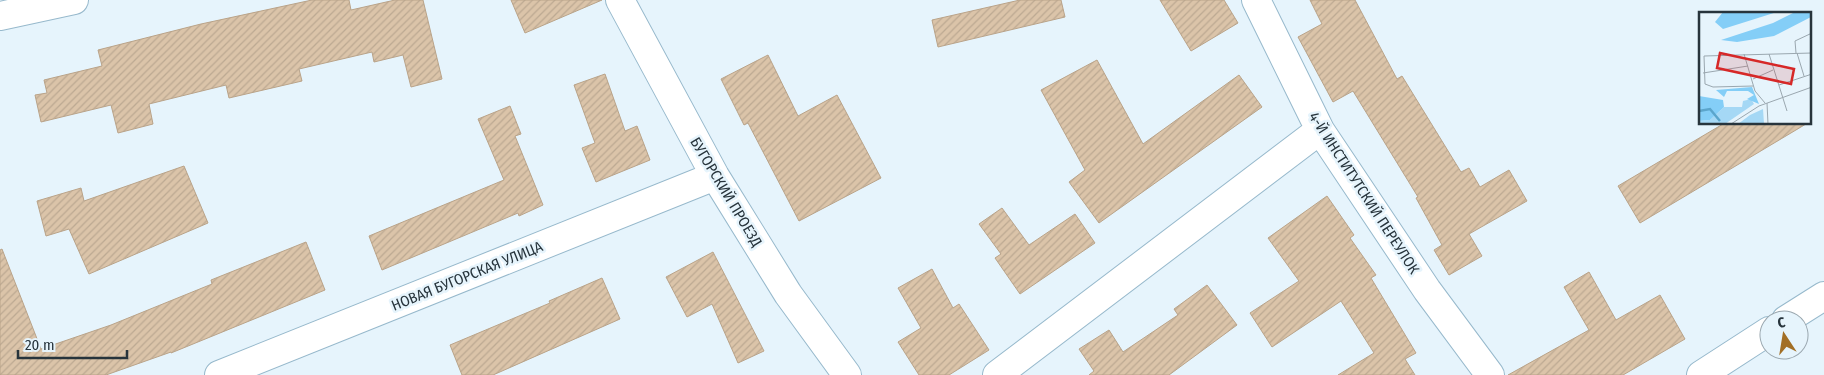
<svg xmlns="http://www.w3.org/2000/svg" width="1824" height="375" viewBox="0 0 1824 375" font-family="'Fira Sans Condensed',sans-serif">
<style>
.building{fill:url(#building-hatch);stroke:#b9a389}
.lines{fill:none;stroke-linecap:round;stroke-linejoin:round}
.minor-casing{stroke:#97b9cc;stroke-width:30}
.minor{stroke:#fff;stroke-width:28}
.labels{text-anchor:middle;stroke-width:5;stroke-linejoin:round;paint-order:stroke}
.street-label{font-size:15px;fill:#27343c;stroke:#e6f4fc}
.inset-river{fill:none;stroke:#5ba5cc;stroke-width:2.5}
.inset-road{fill:none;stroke:#9aa7af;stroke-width:1}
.view{fill:#d62828;fill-opacity:0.15;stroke:#d62828;stroke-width:2.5}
.inset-edge{fill:none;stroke:#27343c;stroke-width:2.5}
</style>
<defs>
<pattern id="building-hatch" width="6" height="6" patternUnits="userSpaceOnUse" patternTransform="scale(1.25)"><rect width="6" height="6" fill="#dbc4a9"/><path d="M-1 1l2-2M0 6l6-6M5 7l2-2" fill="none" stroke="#bca992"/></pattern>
</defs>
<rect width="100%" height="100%" fill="#e6f4fc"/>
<path class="building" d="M312 0H349L351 10 395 0H423L442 79 411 87 403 55 374 62 372 52 299 69 302 81 229 98 226 85 149 104 153 124 118 133 111 105 41 122 35 95 47 93 44 80 102 66 98 50 201 24Z
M511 0H602L525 33Z
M1020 0H1061L1065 17 938 47 932 20Z
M1160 0H1224L1238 23 1191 51Z
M1310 0H1355L1397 79 1402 76 1461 172 1469 168 1480 187 1509 170 1527 201 1469 234 1482 256 1449 275 1434 250 1442 245 1416 198 1418 197 1353 91 1333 102 1298 37 1322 24Z
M768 55 798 116 837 95 881 178 799 221 748 123 744 125 721 79Z
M1097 60 1143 144 1239 75 1262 107 1099 223 1069 182 1085 170 1041 90Z
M605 74 625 131 637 126 650 160 596 182 582 148 595 143 574 85Z
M510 106 521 134 515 136 543 205 519 216 518 213 382 270 369 236 504 180 478 119Z
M1723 124H1806L1640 223 1618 186Z
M184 166 208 223 89 274 69 229 46 236 37 201 81 188 84 201Z
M1327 196 1354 235 1350 238 1376 275 1371 278 1416 353 1405 359 1415 375H1338L1374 353 1341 301 1272 347 1250 313 1299 281 1268 238Z
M1002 208 1029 245 1075 214 1095 243 1020 294 995 258 1001 254 979 224Z
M306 242 325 290 171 353V352L106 375H0V250L2 249 41 349 111 325 212 284 211 280Z
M713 252 764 351 738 363 712 304 687 317 666 277Z
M932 269 953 308 959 304 989 350 949 375H919L898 342 921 328 898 288Z
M1589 272 1616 320 1660 295 1685 339 1623 375H1508L1589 330 1564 287Z
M602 278 620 319 493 375H462L450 345 550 303 549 301Z
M1207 285 1237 325 1169 375H1089L1094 371 1079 349 1109 330 1123 352 1178 315 1174 309Z"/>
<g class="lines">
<defs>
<path id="minor" d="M620 0 715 176 788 294 847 375
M1256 0 1320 130 1427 290 1490 375
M0 16 74 0
M1786 320 1824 296
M219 375 715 176
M997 375 1320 130
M1701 375 1769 331"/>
</defs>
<use href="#minor" class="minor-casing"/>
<use href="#minor" class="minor"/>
</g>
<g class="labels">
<g class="street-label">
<text transform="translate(726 192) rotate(59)" y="5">БУГОРСКИЙ ПРОЕЗД</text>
<text transform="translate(1364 193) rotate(57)" y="5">4-Й ИНСТИТУТСКИЙ ПЕРЕУЛОК</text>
<text transform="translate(467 276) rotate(-22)" y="5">НОВАЯ БУГОРСКАЯ УЛИЦА</text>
</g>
</g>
<g transform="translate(1699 12)">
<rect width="112" height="112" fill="#e6f4fc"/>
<path d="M52 87 55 92 26 112H0V109L11 108 25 95H43L44 89ZM64 97 65 112H39L51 103Z" fill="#a5d8f5"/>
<path d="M24 0H78L24 17 16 10ZM96 0H112V5L75 24 38 30 22 28 74 11ZM53 75 60 92 48 87 55 83 49 79H28L25 85 17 78ZM0 84 24 88 25 95 11 108 0 109Z" fill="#84cef7"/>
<path class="inset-river" d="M0 99 11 97 21 109"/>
<path class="inset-road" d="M97 41 96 29 113 21M98 41 105 64M45 42 56 79 66 91M70 42 88 99M4 61 49 54M54 67 74 58M80 73 113 62M54 74 14 75 6 72 5 44 113 41M68 91 69 112M32 112 60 94 113 75"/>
<path class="view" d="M21 41 95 57 92 72 18 56Z"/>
<rect width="112" height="112" class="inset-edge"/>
</g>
<g transform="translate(1784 335) rotate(348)"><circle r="24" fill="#e6f4fc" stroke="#9aa7af"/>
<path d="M0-4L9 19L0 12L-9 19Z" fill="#a26f26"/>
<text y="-8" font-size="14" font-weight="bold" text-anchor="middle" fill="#27343c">С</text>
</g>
<path d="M18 350v8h109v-8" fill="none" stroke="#27343c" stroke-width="2.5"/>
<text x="25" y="350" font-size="15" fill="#27343c" stroke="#e6f4fc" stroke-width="4" paint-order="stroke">20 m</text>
</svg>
